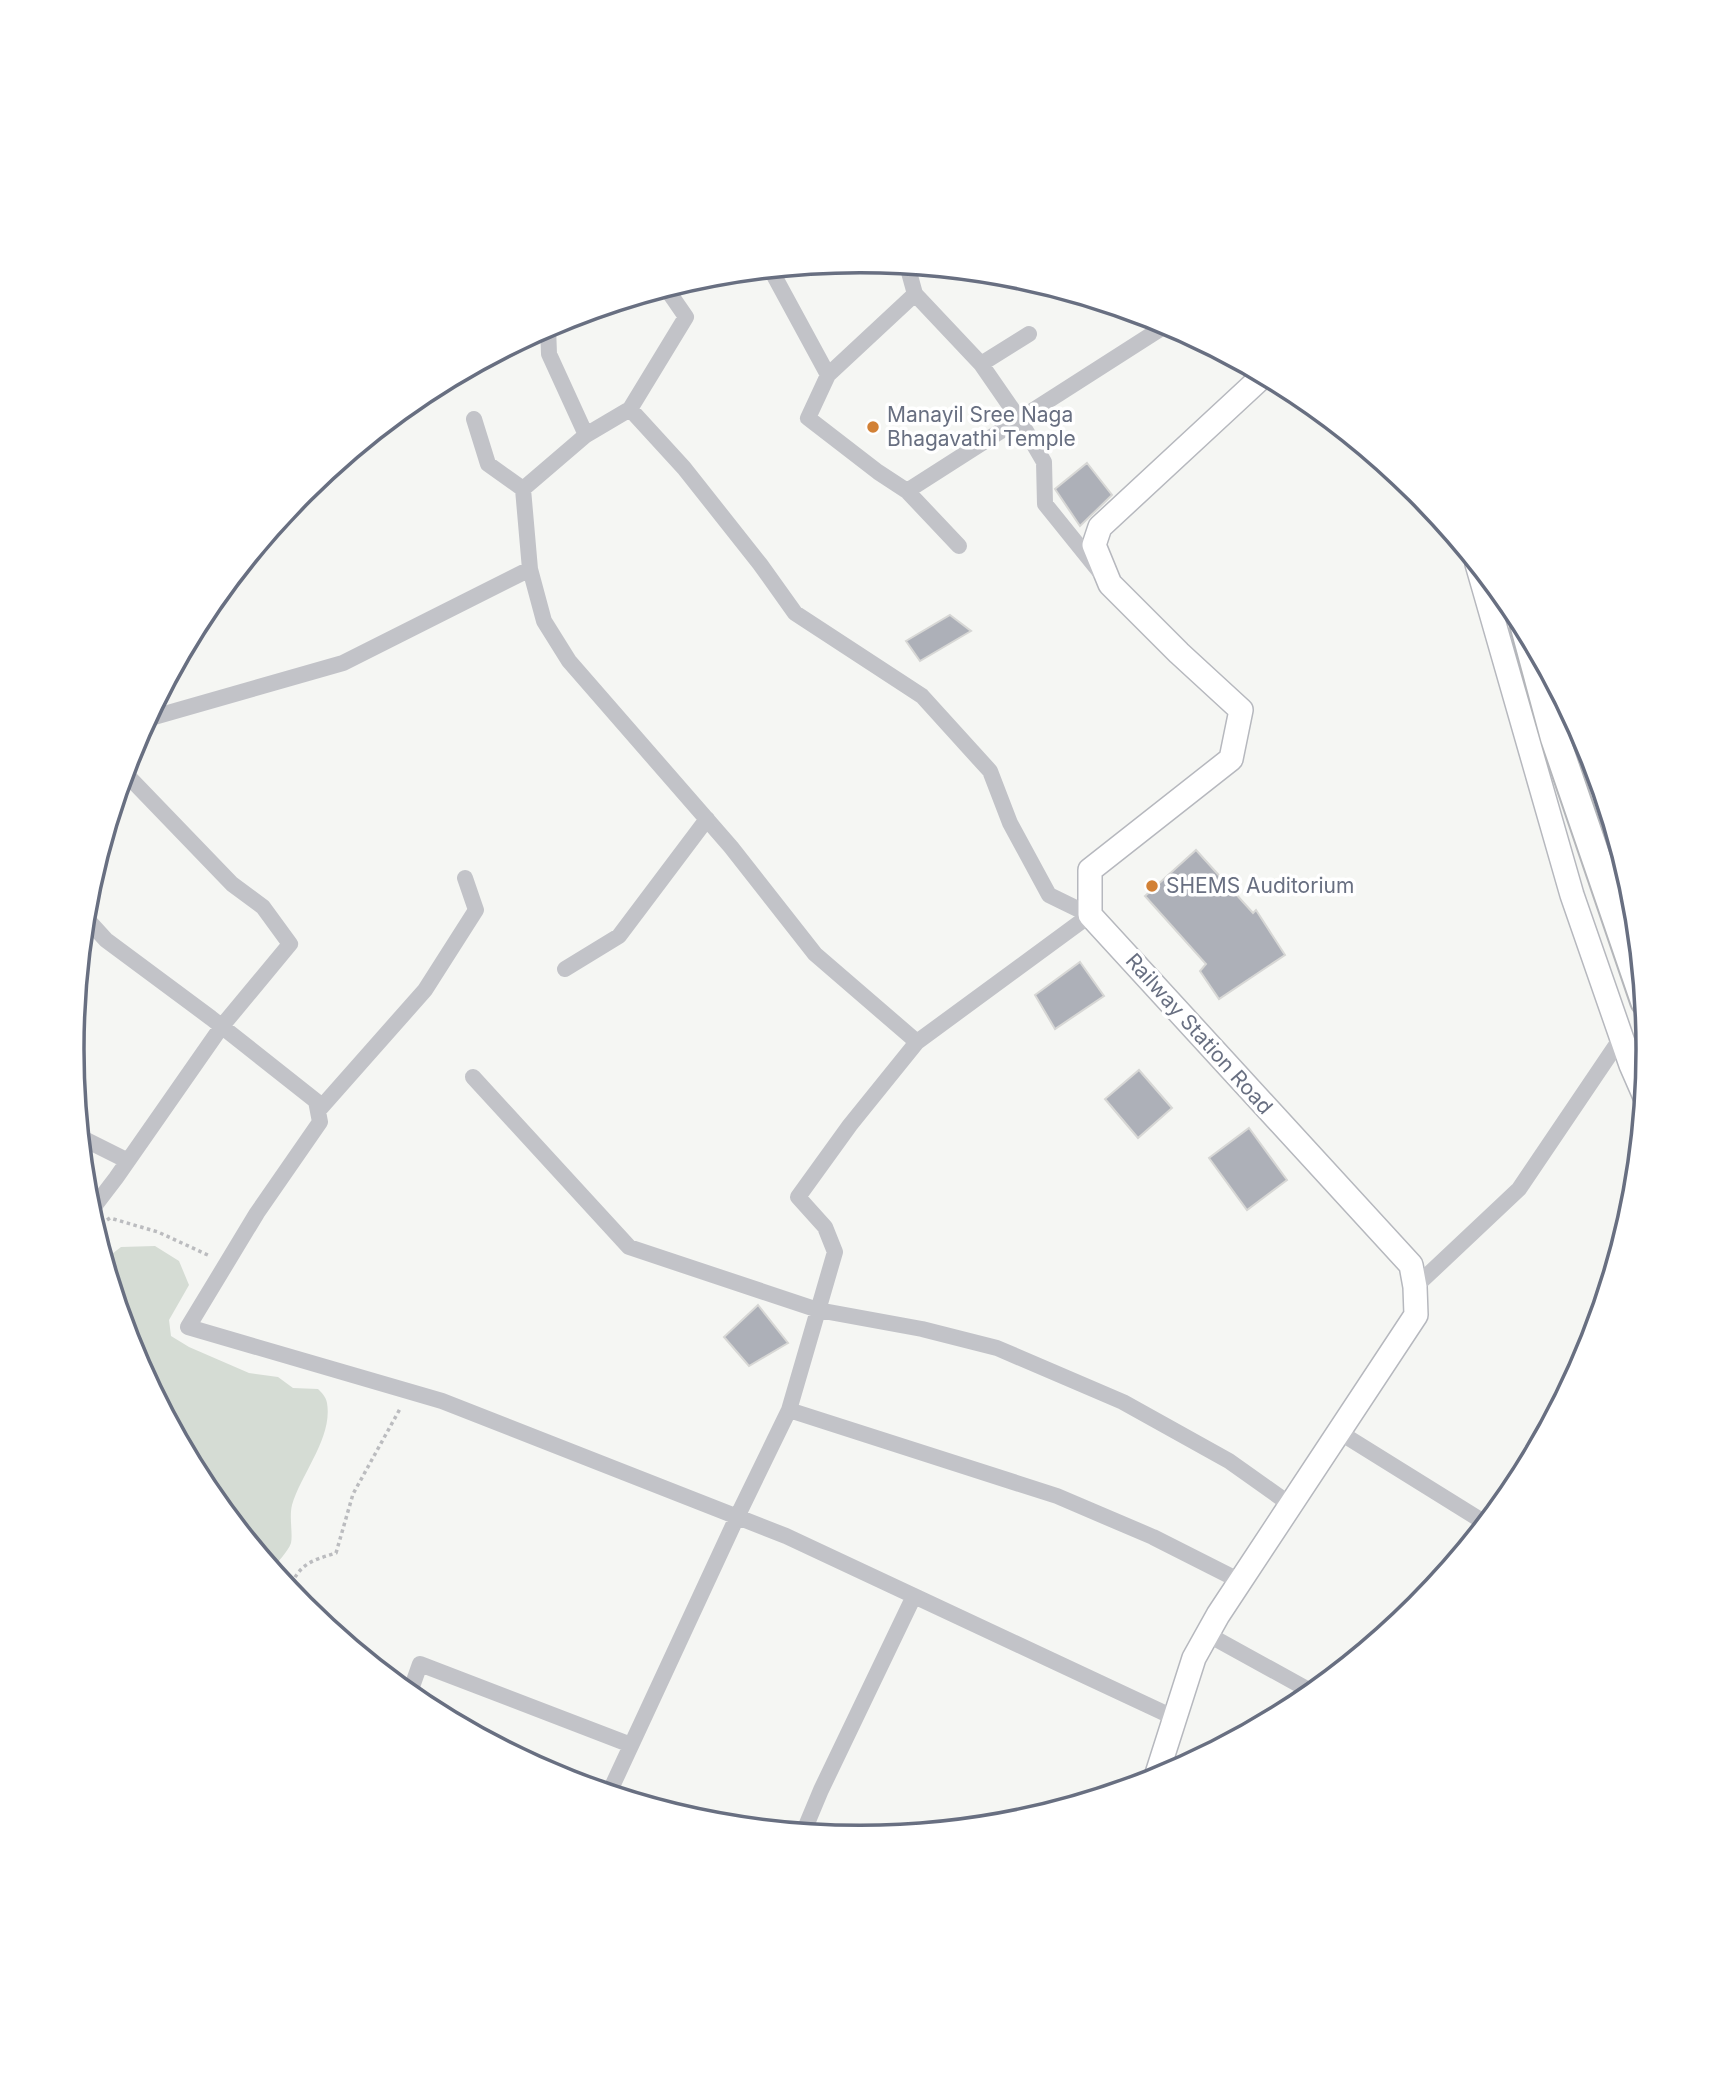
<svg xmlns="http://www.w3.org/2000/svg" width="1721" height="2099" viewBox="0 0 1721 2099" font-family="Inter,sans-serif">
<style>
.green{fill:#d5dcd4}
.building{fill:#adb0b8;stroke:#d7d7d5;stroke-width:2}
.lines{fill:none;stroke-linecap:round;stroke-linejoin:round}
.secondary-casing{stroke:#b6b8be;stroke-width:26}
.highway-casing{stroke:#b4b6ba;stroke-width:32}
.path{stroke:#bbbcbf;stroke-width:3.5;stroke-dasharray:3.5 3.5;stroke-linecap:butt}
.street{stroke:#c2c3c8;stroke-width:16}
.secondary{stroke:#fff;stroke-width:23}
.highway{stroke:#fff;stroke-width:28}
.poi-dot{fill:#d28136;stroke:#fff;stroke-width:2.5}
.labels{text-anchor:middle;stroke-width:7;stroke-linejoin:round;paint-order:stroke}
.poi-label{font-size:21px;fill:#686f81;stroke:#fff;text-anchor:start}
.street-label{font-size:21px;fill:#686f81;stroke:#fff}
.rim{fill:none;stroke:#686f81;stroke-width:3.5}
</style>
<rect width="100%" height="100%" fill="#f5f6f3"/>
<path class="green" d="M155 1246 179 1261 189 1285 169 1320 171 1336 189 1347 249 1373 278 1377 293 1388 318 1389C322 1393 326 1397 327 1403 333 1437 301 1474 292 1505 289 1517 293 1534 291 1543 288 1552 277 1561 273 1571L204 1487 132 1351 104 1260 121 1247Z"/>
<path class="building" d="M1087 463 1112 495 1080 526 1055 489Z
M950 615 971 631 920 661 906 641Z
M1196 850 1253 913 1256 910 1285 955 1219 999 1200 971 1206 964 1145 896Z
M1080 962 1104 996 1055 1029 1035 995Z
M1139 1070 1172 1108 1138 1138 1105 1099Z
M1249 1128 1287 1180 1247 1210 1209 1158Z
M758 1305 788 1343 749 1366 724 1337Z"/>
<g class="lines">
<defs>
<path id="secondary" d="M1477 564 1572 895 1631 1065 1645 1097
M1155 1780 1194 1658 1218 1615 1416 1315 1415 1287 1411 1265 1090 915V870L1231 759 1241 710 1179 653 1110 584 1094 545 1100 527 1264 375"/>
<path id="highway" d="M1525 627 1555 738 1645 1001"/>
</defs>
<use href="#secondary" class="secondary-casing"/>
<use href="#highway" class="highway-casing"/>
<path class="path" d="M107 1220 110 1218 158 1232 210 1256
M289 1590C299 1564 310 1561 336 1553L353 1494 401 1407"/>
<path class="street" d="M907 265 915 294
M771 270 828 375
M548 327 549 354 586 435
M1029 334 981 364 1019 419 1044 462 1045 504 1099 571
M630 409 686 317 666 288
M474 419 488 464 523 489
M907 491 1168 324
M959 546 907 491 878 472 808 418 828 375 915 294 981 364
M530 569 544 621 569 661 731 847 815 954 917 1042
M147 719 343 663 530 569 523 489 586 435 630 409 684 468 760 564 795 613 922 696 990 771 1010 823 1049 895 1090 915 917 1042 850 1125 798 1197 825 1227 835 1252 789 1410 737 1517 609 1793
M85 917 106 940 211 1018 316 1101 320 1122 257 1213 188 1327 442 1401 786 1536 1175 1718
M565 969 619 936 707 819
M473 1077 629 1247 818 1310 922 1329 997 1348 1123 1402 1229 1461 1291 1505
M318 1111 425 990 476 910 465 878
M80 1137 128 1161
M90 1212 116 1178 222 1026 290 944 263 907 232 884 124 772
M1415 1287 1519 1189 1621 1038
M789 1410 1057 1496 1153 1537 1240 1581
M1339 1432 1487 1524
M1207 1634 1314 1693
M409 1695 420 1664 631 1745
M803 1833 821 1790 914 1596"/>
<use href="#secondary" class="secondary"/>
<use href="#highway" class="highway"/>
</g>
<g class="poi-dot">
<circle cx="873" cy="427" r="7"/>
<circle cx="1152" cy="886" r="7"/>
</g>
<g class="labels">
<g class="poi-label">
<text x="887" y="422">Manayil Sree Naga<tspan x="887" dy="24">Bhagavathi Temple</tspan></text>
<text x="1166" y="893">SHEMS Auditorium</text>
</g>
<g class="street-label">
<text transform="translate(1199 1034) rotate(48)" y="7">Railway Station Road</text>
</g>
</g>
<path d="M0 0H1721V2099H0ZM84 1049a776 776 0 1 1 1552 0a776 776 0 1 1-1552 0Z" fill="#fff" fill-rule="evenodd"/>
<path class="rim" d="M84 1049a776 776 0 1 1 1552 0a776 776 0 1 1-1552 0Z"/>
</svg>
